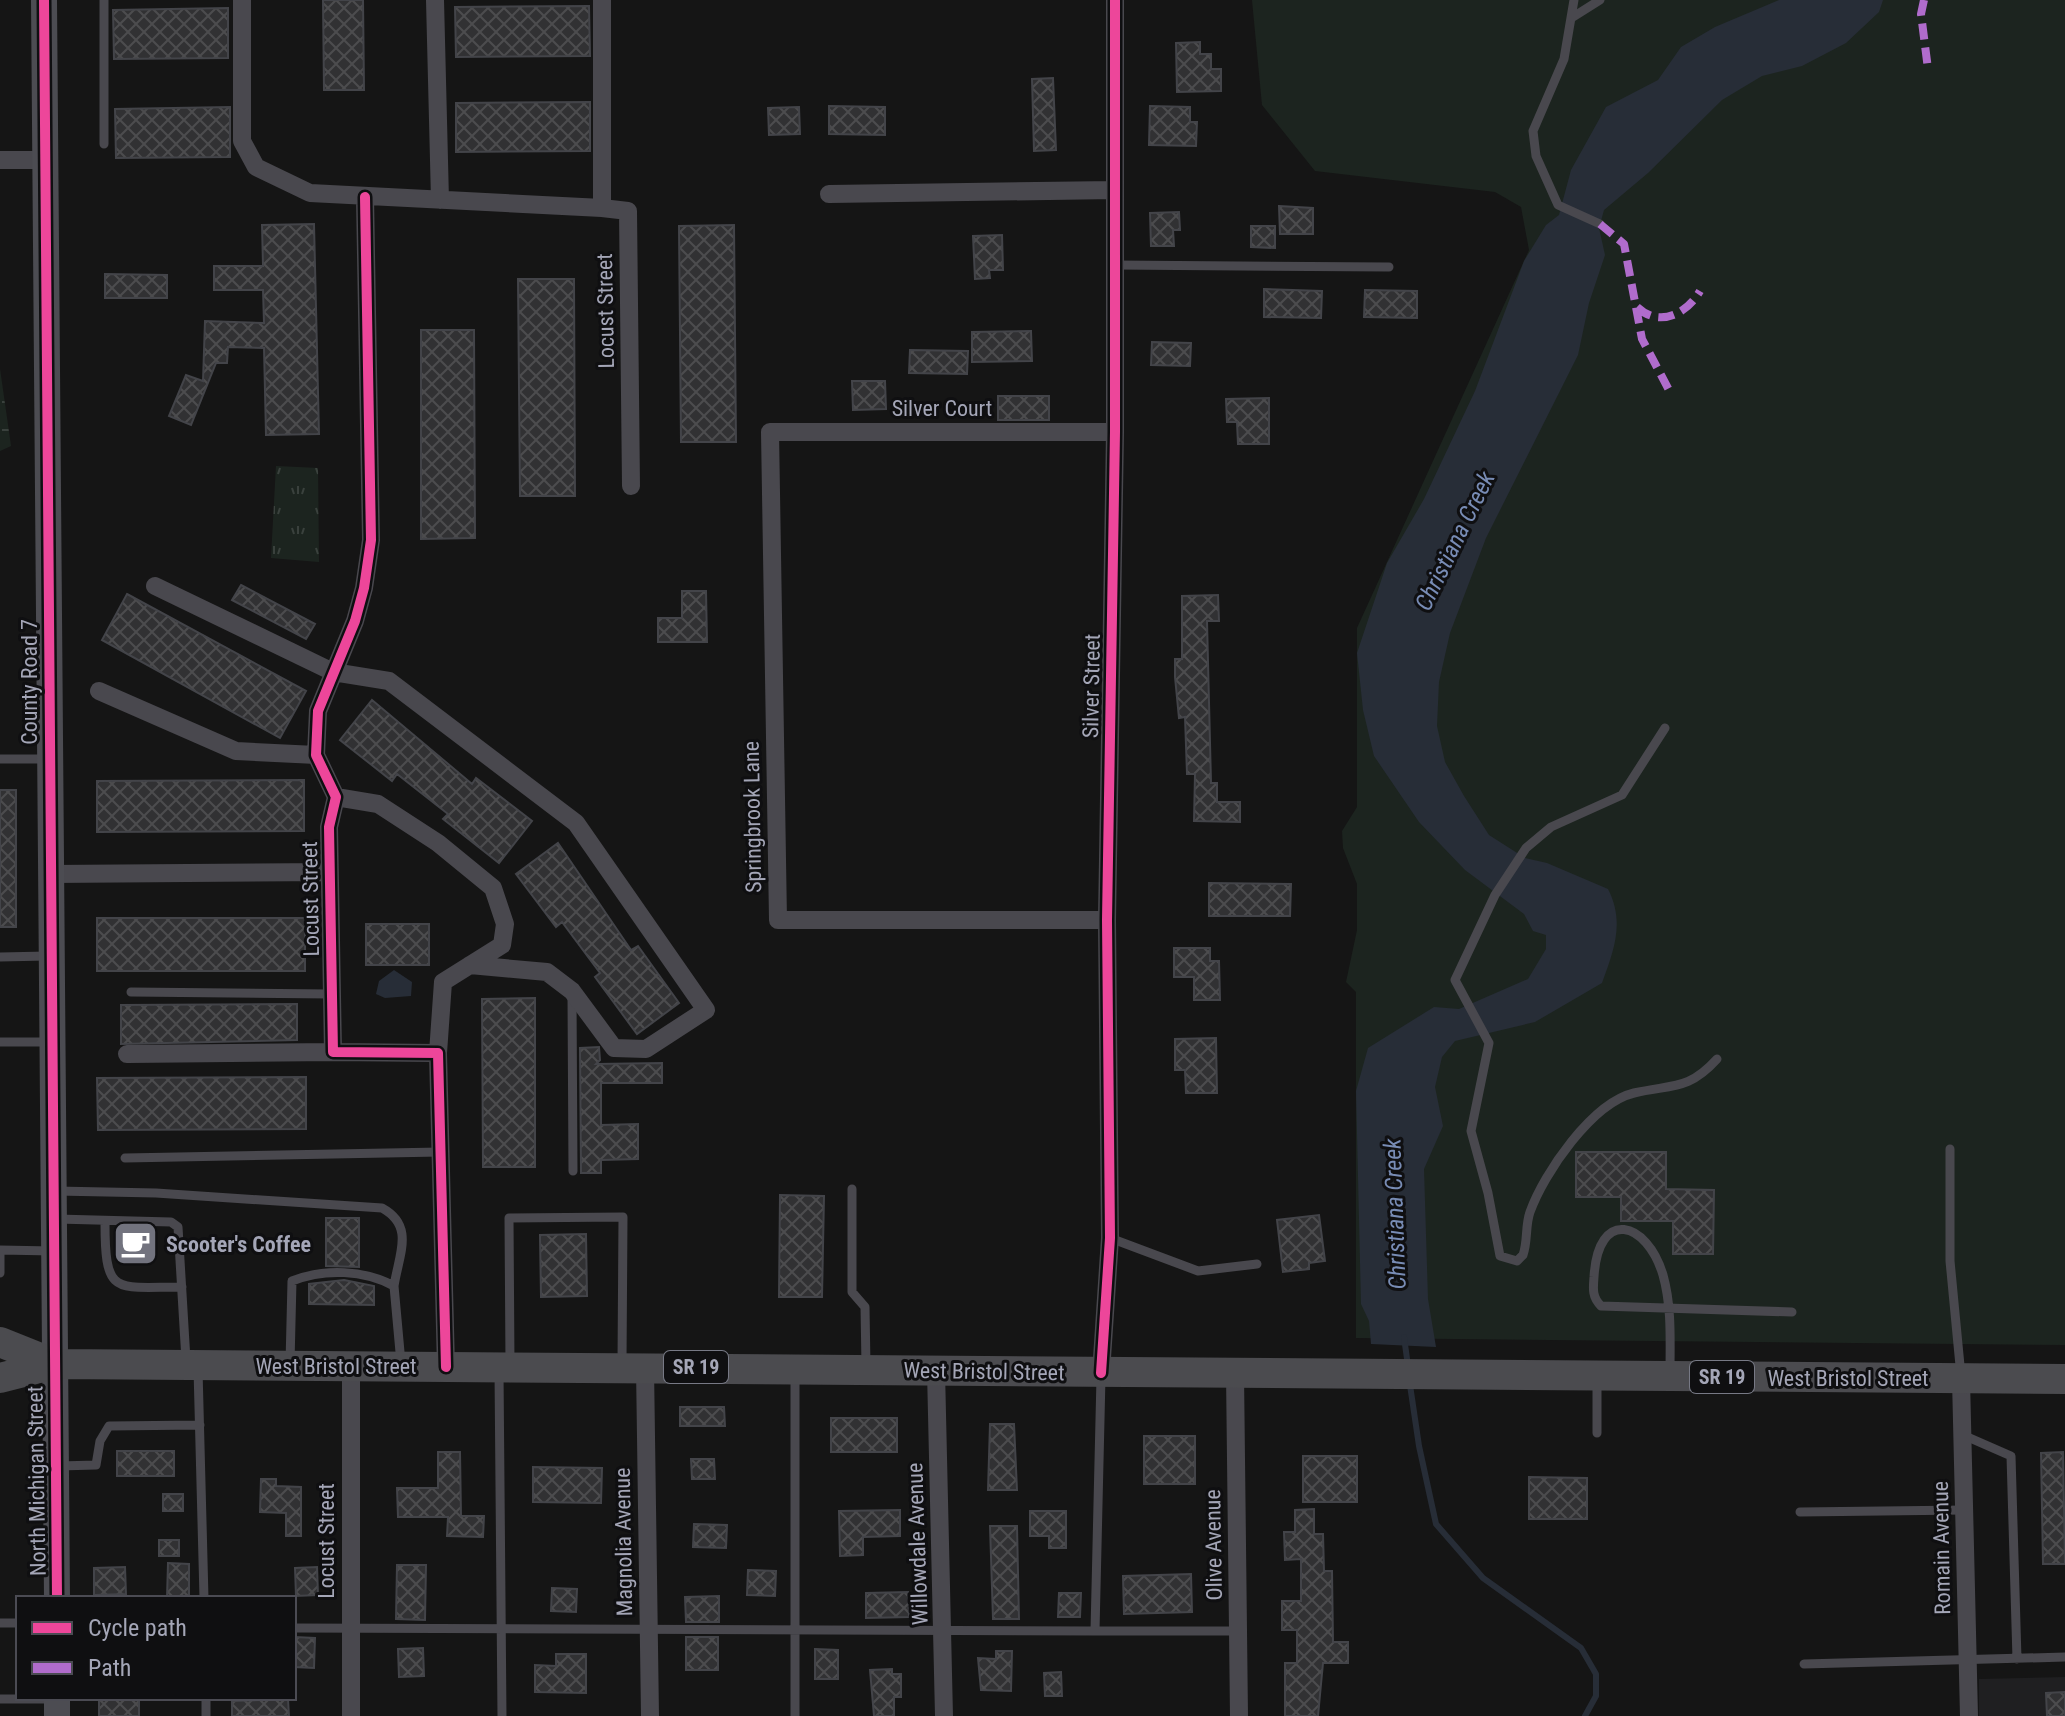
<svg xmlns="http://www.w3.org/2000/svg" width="2065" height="1716" viewBox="0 0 2065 1716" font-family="'Roboto Condensed',sans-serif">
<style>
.built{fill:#1f1f21}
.grass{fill:#1c241f}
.wetland{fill:url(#wetland-marsh)}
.park{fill:url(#park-tufts)}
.water{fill:#272d37}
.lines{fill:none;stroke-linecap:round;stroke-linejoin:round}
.stream{stroke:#272d37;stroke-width:6}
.building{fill:url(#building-cross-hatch);stroke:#434449;stroke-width:2}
.lane{stroke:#49484e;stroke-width:9}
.street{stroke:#49484e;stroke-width:18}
.secondary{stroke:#4c4c52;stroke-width:26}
.primary{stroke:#4b4b4f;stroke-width:30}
.quiet{stroke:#b06ccc;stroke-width:8;stroke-dasharray:16 8;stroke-linecap:butt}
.cycleway-casing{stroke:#0f0f11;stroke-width:15}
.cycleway{stroke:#ed469a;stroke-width:10}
.labels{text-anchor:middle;stroke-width:6;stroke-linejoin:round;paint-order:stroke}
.shield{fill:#0f0f11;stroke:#777985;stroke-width:2}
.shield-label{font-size:20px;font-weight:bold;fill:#a4a6b7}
.street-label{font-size:22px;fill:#a4a6b7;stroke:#0f0f11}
.poi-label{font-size:22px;font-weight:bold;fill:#a4a6b7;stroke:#0f0f11;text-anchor:start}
.water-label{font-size:24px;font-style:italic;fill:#788cb5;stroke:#0f0f11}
</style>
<defs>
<pattern id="wetland-marsh" width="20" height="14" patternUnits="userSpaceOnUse" patternTransform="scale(2)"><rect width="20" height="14" fill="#1c241f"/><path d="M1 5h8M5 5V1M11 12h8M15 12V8" fill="none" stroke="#3a413d"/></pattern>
<pattern id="park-tufts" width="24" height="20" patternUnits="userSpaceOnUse" patternTransform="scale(2)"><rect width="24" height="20" fill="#1c241f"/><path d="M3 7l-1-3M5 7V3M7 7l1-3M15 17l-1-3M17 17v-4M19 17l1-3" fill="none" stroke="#3a413d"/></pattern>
<pattern id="building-cross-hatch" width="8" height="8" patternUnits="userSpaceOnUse" patternTransform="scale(2)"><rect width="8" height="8" fill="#313133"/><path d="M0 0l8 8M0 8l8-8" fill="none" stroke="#4c4c4e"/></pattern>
</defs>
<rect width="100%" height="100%" fill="#151515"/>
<path class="built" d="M2065 1677V1716H1979V1679Z"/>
<path class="grass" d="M1252 0H2065V1345L1356 1338V992L1346 982 1357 930V884L1343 848 1342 831 1357 807V628L1529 250 1521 207 1495 192 1315 171 1262 105Z"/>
<path class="wetland" d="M0 369 11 446 0 451Z"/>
<path class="park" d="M276 466 318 468 319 562 271 558Z"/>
<path class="water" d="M1779 0H1883L1879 12 1846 43 1802 66 1762 76 1722 100 1648 173 1604 210 1599 228 1605 255 1589 303 1578 355 1486 538 1450 633 1439 682 1437 726 1445 762 1464 796 1489 835 1525 858 1547 863 1608 889C1625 922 1614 950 1602 983L1535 1022 1455 1041 1442 1057 1435 1087 1443 1126 1424 1169 1428 1299 1436 1347 1371 1344 1369 1321 1361 1304 1356 1091 1368 1048 1434 1007 1459 1009 1528 979 1546 949V935L1533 931 1524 914 1465 870 1419 822 1374 756 1363 710 1357 653 1387 563 1424 499 1475 391 1524 261 1546 225 1559 215 1571 170 1606 107 1658 80 1681 47 1715 27Z
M394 970 412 982 411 996 385 998 376 994 379 981Z"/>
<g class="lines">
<path class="stream" d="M1404 1337 1408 1366
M1410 1385 1419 1446 1436 1524 1483 1578 1581 1648 1596 1674V1696L1585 1716"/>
</g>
<path class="building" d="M323 0H363L364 90H324Z
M589 6 590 56 456 57 455 7Z
M228 8V58L114 59 113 10Z
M1200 42V54H1211V69H1221V91L1177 92 1176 43Z
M1053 78 1056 150 1034 151 1032 79Z
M590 102V151L456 152V103Z
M829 106 885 107V135L829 134Z
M1150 106 1190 107V122H1197L1196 146 1149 145Z
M230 107V157L116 158 115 109Z
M799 107 800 134 769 135 768 108Z
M1279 206 1313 208V234H1280Z
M1179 212 1180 230H1173L1174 246H1151L1150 213Z
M314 224 319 434 266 435 264 348 228 347 227 363H216L191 425 169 416 186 375 203 381 205 321 264 323 263 290H214V266H263L262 225Z
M734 225 736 442H681L679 226Z
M1251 226H1275V248L1251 247Z
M1002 235 1003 270H989L990 278 975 279 973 236Z
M105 274 167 275V298H105Z
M518 279H574L575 496H520Z
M1264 289 1322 291 1321 318 1264 317Z
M1365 290 1417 291V318L1364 317Z
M421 330H474L475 538 421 539Z
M1031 331 1032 361 972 362V332Z
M1152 342 1191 343 1190 366 1151 365Z
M910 350 968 351 967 374 909 373Z
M852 381H885L886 409 853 410Z
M998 396H1049V420H998Z
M1269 398V444H1238L1237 422H1227L1226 399Z
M241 585 315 624 306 639 232 600Z
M682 591H706L707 642H658V618H682Z
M127 594 306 691 280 738 102 640Z
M1218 595 1219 621H1207L1211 783H1217V802H1240V822L1194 821 1195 774H1187L1185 717 1179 718 1175 677V659H1182V596Z
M372 700 472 784 476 778 532 821 499 863 443 819 448 814 397 774 392 781 340 740Z
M304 780V831L97 832V781Z
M0 790H16V927H0Z
M558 843 631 950 638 946 679 1003 637 1034 595 977 600 973 562 922 556 927 516 874Z
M1209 883 1291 884 1290 916H1209Z
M97 918H305V971H97Z
M366 924H429V965H366Z
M1174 948H1210V961H1219L1220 1000H1194V977H1174Z
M535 998V1167H483L482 999Z
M297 1004V1040L121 1044V1005Z
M1216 1038 1217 1093H1186L1185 1070H1175V1039Z
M599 1047 600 1060 596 1064 662 1063V1083H601V1125L638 1124V1159L601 1160V1173H581L580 1048Z
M306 1077V1129L98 1130 97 1078Z
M1576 1152H1666V1189L1714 1190 1713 1254H1673V1221H1621V1197H1576Z
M780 1195 824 1196 822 1297H779Z
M1319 1215 1325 1261 1309 1263V1269L1283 1272 1277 1220Z
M326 1218H359V1267L326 1266Z
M586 1234 587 1296 541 1297 540 1235Z
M152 1235V1252L118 1253V1236Z
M344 1280 374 1286V1305L309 1304V1284Z
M680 1407H724L725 1426H680Z
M831 1418H897V1452H831Z
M990 1424H1014L1017 1490H988Z
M1144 1436H1195V1484H1144Z
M117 1451H174V1476H117Z
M438 1452H460L461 1516H484L483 1537 447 1536 448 1517H398L397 1488H438Z
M2063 1452 2065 1564H2043L2041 1453Z
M1303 1456H1357V1502H1303Z
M691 1459H714L715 1479H692Z
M533 1467 602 1468 601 1503 533 1502Z
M1529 1477 1587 1478V1519H1529Z
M261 1479H276V1486L301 1487V1536H286V1513L260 1512Z
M163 1494H183V1511H163Z
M1314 1509V1534H1323L1324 1571H1332L1333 1642H1348V1663H1323L1318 1716H1285V1663H1297V1630H1282V1601H1301V1559L1285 1560 1284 1532H1295V1510Z
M900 1510V1536L863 1537V1555L840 1556 839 1511Z
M1030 1511H1066V1548H1049V1536H1030Z
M694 1524 727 1525 726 1548 693 1547Z
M990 1526H1017L1019 1619H993Z
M159 1540H179V1556H159Z
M168 1563 189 1564V1598H167Z
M397 1565H426L425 1620 396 1619Z
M125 1567 126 1594 94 1595V1568Z
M317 1567 318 1595 296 1596 295 1568Z
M748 1570 776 1571 775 1596 747 1595Z
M1191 1574 1192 1612 1124 1614 1123 1576Z
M552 1588 577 1589 576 1612 551 1611Z
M908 1592 909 1617 866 1618V1593Z
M1059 1593H1081L1080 1617H1058Z
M719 1596V1622H686L685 1597Z
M294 1637 315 1638 314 1668 294 1667Z
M686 1637H718V1670H686Z
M423 1648 424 1676 399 1677 398 1649Z
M815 1649 838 1650V1679H815Z
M996 1651H1012L1011 1691 981 1690 978 1658 996 1659Z
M556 1654H586V1693L535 1692V1665L556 1666Z
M892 1669V1674H901V1697H894V1716H874L870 1670Z
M1061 1672 1062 1696H1045L1044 1673Z
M2065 1692V1716H2047L2046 1693Z
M99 1698H139V1716H99Z
M288 1699 289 1716H232V1701Z"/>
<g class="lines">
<path class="lane" d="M1574 0 1564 59 1533 131 1536 156 1558 205 1600 224
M1573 17 1600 0
M104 144V0
M1115 265 1389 267
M1665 728 1622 795 1551 827 1526 848 1495 895 1455 980 1489 1043 1471 1131 1488 1193 1500 1256 1517 1261 1523 1255C1528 1241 1525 1226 1530 1212 1544 1173 1592 1103 1634 1093 1672 1084 1688 1091 1717 1059
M0 759H49
M0 957 47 956
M131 992 331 994
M572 995 573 1171
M0 1042H49
M1950 1149V1261L1961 1376
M125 1158 440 1152
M852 1189V1292L865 1307 866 1366
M56 1191 156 1193 382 1208C415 1226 399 1254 394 1286
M57 1219 171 1222 178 1227 186 1360
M105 1223C105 1297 115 1287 182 1287
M1110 1238 1198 1271 1257 1264
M0 1273V1250L53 1251
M290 1363 292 1281C325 1268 364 1270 394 1286L401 1363
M510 1364 509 1218 623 1217 622 1363
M198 1369 204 1598
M499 1371 502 1716
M1670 1373C1670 1341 1672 1307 1663 1275 1647 1221 1598 1207 1594 1277 1593 1289 1592 1297 1601 1306L1792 1312
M1101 1377 1095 1631H1238
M1597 1433V1379
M1963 1435 2011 1456 2017 1659
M59 1466 96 1465 100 1441 109 1426 200 1425
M1800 1512 1964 1510
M0 1623H18
M294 1628 1095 1631
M1804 1664 2065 1657
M206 1698V1716
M0 1699H54
M795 1716V1372"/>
<path class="street" d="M242 0V141L256 167 310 193 602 208
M435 0 440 200
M602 0V208L628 211 631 486
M0 160H45
M829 194 1114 190
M365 197 371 540 364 588 355 621 318 711 316 755 336 797 329 827 333 1052 438 1053 446 1367
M155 586 333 672 389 681 576 823 706 1010 646 1049 614 1048 572 991 547 972 470 965
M99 691 236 751 316 755
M336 797 378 804 438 843 493 888 505 924 502 945 443 982 438 1053
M50 874 329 872
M1107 920H778L770 432H1115
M127 1054 333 1052
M351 1366V1716
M645 1367 650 1716
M936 1371 944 1716
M1101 1373 1110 1238 1107 920 1115 432V0
M1235 1373 1239 1716
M1961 1379 1969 1716"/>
<path class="secondary" d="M44 0 57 1598
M57 1698V1716"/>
<path class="primary" d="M0 1342 55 1364
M0 1378 55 1364 2065 1379"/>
<path class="quiet" d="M1924 0 1921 14 1928 69
M1600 224 1624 244 1642 339 1669 390
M1637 307C1659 328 1687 314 1700 291"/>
<defs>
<path id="cycleway" d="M44 0 57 1598
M365 197 371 540 364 588 355 621 318 711 316 755 336 797 329 827 333 1052 438 1053 446 1367
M1101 1373 1110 1238 1107 920 1115 432V0"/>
</defs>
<use href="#cycleway" class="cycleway-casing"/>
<use href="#cycleway" class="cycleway"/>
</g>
<defs>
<symbol id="cafe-square" viewBox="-11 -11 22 22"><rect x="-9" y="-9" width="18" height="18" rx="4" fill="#72737e" stroke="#0f0f11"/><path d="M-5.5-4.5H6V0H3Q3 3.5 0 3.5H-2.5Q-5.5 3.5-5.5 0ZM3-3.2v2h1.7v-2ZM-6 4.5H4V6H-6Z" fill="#fff"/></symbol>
</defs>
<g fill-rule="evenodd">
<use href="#cafe-square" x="110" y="1218" width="51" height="51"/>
</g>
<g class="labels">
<g class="shield">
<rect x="664" y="1351" width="64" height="32" rx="6"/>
<rect x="1690" y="1361" width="64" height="32" rx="6"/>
</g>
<g class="shield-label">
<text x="696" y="1374">SR 19</text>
<text x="1722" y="1384">SR 19</text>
</g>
<g class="street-label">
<text transform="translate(605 311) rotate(-91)" y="8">Locust Street</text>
<text x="942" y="416">Silver Court</text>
<text transform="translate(29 682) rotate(-90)" y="8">County Road 7</text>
<text transform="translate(1091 686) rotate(-89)" y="8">Silver Street</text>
<text transform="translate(752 817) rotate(-91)" y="8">Springbrook Lane</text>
<text transform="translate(310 899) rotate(-91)" y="8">Locust Street</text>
<text x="336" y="1374">West Bristol Street</text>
<text transform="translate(984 1371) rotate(1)" y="8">West Bristol Street</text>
<text x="1848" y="1386">West Bristol Street</text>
<text transform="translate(36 1481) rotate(-91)" y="8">North Michigan Street</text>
<text transform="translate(326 1541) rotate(-90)" y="8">Locust Street</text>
<text transform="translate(623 1542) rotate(-91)" y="8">Magnolia Avenue</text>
<text transform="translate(917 1544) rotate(-92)" y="8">Willowdale Avenue</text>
<text transform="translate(1213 1545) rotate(-91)" y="8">Olive Avenue</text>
<text transform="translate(1941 1548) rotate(-91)" y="8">Romain Avenue</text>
</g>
<g class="poi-label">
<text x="166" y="1252">Scooter's Coffee</text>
</g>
<g class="water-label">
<text transform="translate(1455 541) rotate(-64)" y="8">Christiana Creek</text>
<text transform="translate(1395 1214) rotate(-92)" y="8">Christiana Creek</text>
</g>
</g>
<rect x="16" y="1596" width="280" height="104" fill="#0f0f11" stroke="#4b4b53" stroke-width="2"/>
<rect x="32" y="1622" width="40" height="12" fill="#ed469a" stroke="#4b4b53" stroke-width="2"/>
<text x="88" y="1636" font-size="24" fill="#a4a6b7">Cycle path</text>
<rect x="32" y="1662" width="40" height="12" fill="#b06ccc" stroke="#4b4b53" stroke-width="2"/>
<text x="88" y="1676" font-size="24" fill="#a4a6b7">Path</text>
</svg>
